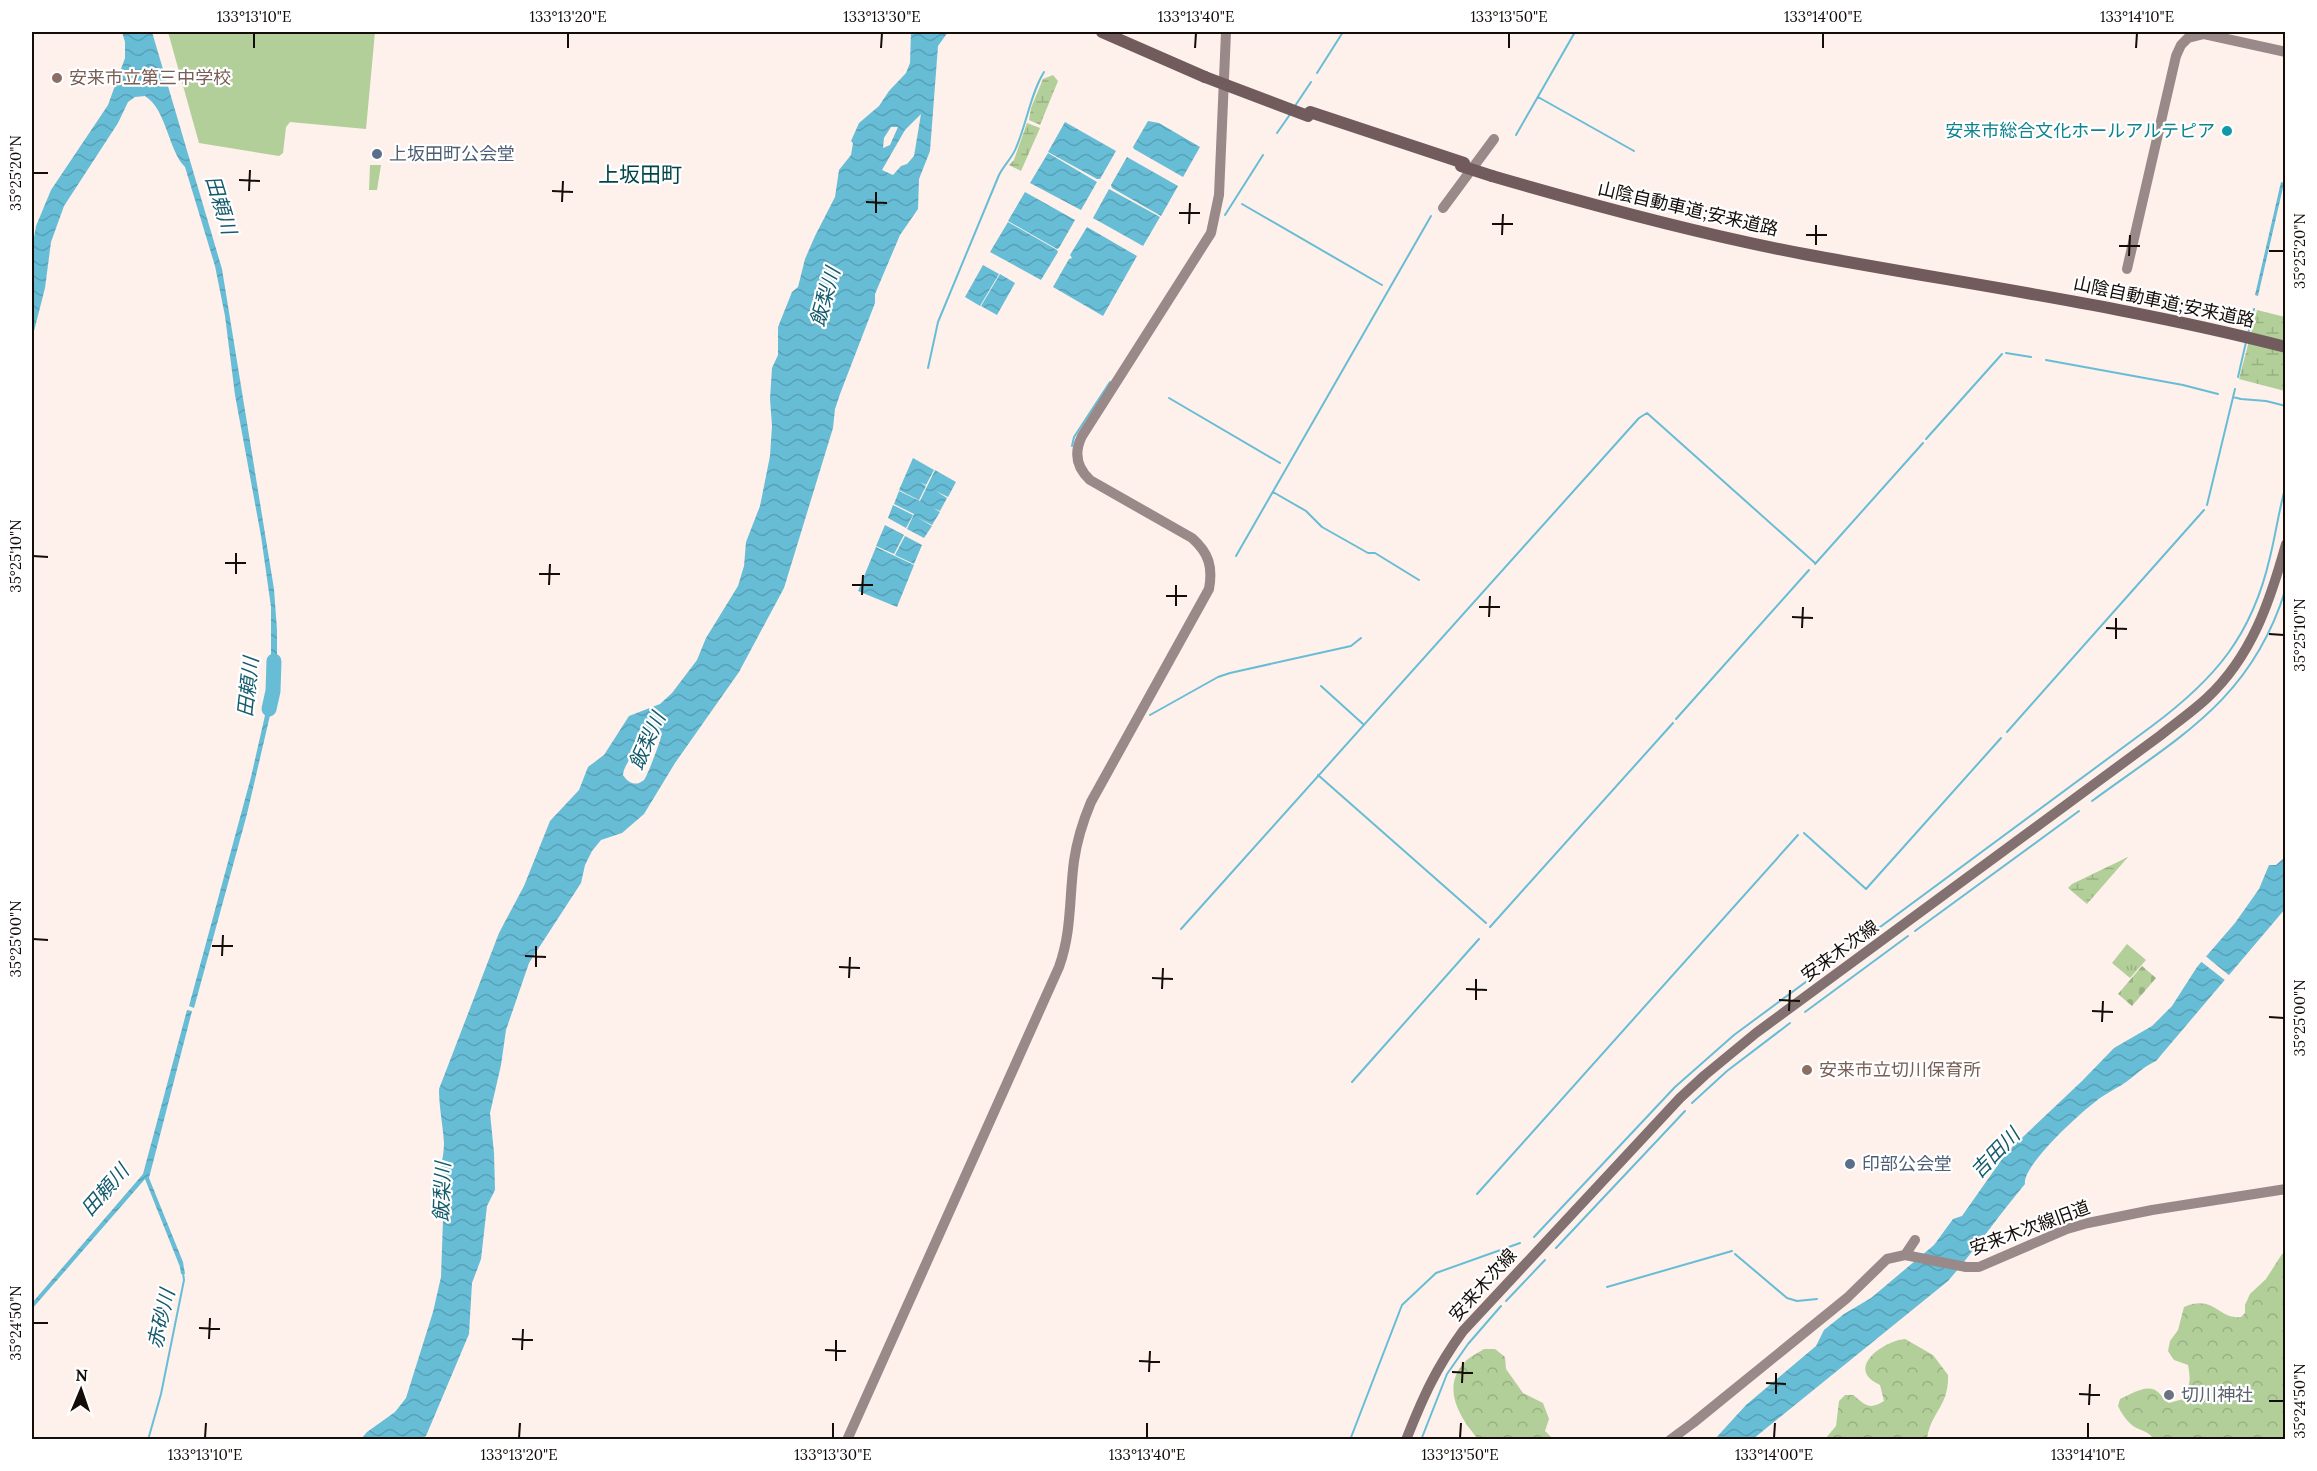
<svg xmlns="http://www.w3.org/2000/svg" width="2317" height="1471" viewBox="0 0 2317 1471" font-family="Lora,'Noto Sans JP',serif">
<style>
.grass{fill:url(#grass-tufts)}
.forest{fill:url(#forest-crowns)}
.wetland{fill:url(#wetland-marsh)}
.cemetery{fill:url(#cemetery-stones)}
.green{fill:#b2cf9a}
.water{fill:url(#water-waves);fill-rule:evenodd}
.pier{fill:#fef0ea}
.lines{fill:none;stroke-linecap:round;stroke-linejoin:round}
.stream{stroke:#67bdd6;stroke-width:2}
.river{stroke:#67bdd6;stroke-width:15}
.secondary{stroke:#998989;stroke-width:10}
.primary{stroke:#837071;stroke-width:10}
.highway{stroke:#715b5c;stroke-width:12}
.highway-bridge{stroke:#715b5c;stroke-width:12}
.ticks{fill:none;stroke:#130c08;stroke-width:2}
.education-dot{fill:#8d6e63;stroke:#fff;stroke-width:2}
.culture-dot{fill:#0f9aa8;stroke:#fff;stroke-width:2}
.service-dot{fill:#5c6f8a;stroke:#fff;stroke-width:2}
.worship-dot{fill:#6b7280;stroke:#fff;stroke-width:2}
.labels{text-anchor:middle;stroke-width:4.5;stroke-linejoin:round;paint-order:stroke}
.education-label{font-size:18px;fill:#785e54;stroke:#fff;text-anchor:start}
.culture-label{font-size:18px;fill:#0d838f;stroke:#fff;text-anchor:end}
.service-label{font-size:18px;fill:#4e5e75;stroke:#fff;text-anchor:start}
.street-label{font-size:18px;fill:#130c08;stroke:#fff}
.worship-label{font-size:18px;fill:#5b616d;stroke:#fff;text-anchor:start}
.water-label{font-size:20px;font-style:italic;fill:#145c6d;stroke:#fff}
.quarter-label{font-size:21px;fill:#004449;stroke:#fff}
.neatline{fill:none;stroke:#130c08;stroke-width:2}
.ticks-label{font-size:15px;text-anchor:middle;fill:#130c08}
</style>
<defs>
<pattern id="grass-tufts" width="24" height="20" patternUnits="userSpaceOnUse" patternTransform="scale(1.5)"><rect width="24" height="20" fill="#b2cf9a"/><path d="M3 7l-1-3M5 7V3M7 7l1-3M15 17l-1-3M17 17v-4M19 17l1-3" fill="none" stroke="#98b183"/></pattern>
<pattern id="forest-crowns" width="20" height="18" patternUnits="userSpaceOnUse" patternTransform="scale(1.5)"><rect width="20" height="18" fill="#b2cf9a"/><path d="M2 6a3 3 0 1 1 6 0M12 15a3 3 0 1 1 6 0" fill="none" stroke="#98b183"/></pattern>
<pattern id="wetland-marsh" width="20" height="14" patternUnits="userSpaceOnUse" patternTransform="scale(1.5)"><rect width="20" height="14" fill="#b2cf9a"/><path d="M1 5h8M5 5V1M11 12h8M15 12V8" fill="none" stroke="#98b183"/></pattern>
<pattern id="cemetery-stones" width="16" height="16" patternUnits="userSpaceOnUse" patternTransform="scale(1.5)"><rect width="16" height="16" fill="#b2cf9a"/><path d="M2 7V4a2 2 0 0 1 4 0v3zM10 15v-3a2 2 0 0 1 4 0v3z" fill="#98b183"/></pattern>
<pattern id="water-waves" width="16" height="10" patternUnits="userSpaceOnUse" patternTransform="scale(1.5)"><rect width="16" height="10" fill="#67bdd6"/><path d="M0 5q4-4 8 0t8 0" fill="none" stroke="#58a1b6"/></pattern>
</defs>
<rect width="100%" height="100%" fill="#fef0ea"/>
<path class="grass" d="M2127 944 2146 960 2130 978 2112 963Z"/>
<path class="forest" d="M2285 1253V1439H2153C2149 1431 2141 1431 2133 1426 2126 1420 2122 1414 2118 1406L2120 1399C2131 1394 2149 1382 2159 1393 2163 1397 2164 1400 2169 1403L2183 1399C2190 1384 2191 1381 2188 1365L2174 1360 2168 1351 2170 1341 2178 1330 2184 1307C2215 1294 2218 1320 2241 1317L2245 1313V1305L2250 1294 2266 1279 2282 1254Z
M1905 1339 1933 1355 1948 1375C1949 1407 1931 1411 1927 1439H1825L1836 1426 1839 1401 1845 1395H1853C1865 1404 1868 1411 1884 1401L1880 1385C1844 1369 1883 1341 1905 1339Z
M1484 1349H1495L1505 1357 1506 1369 1523 1393 1543 1403 1549 1419 1545 1431 1553 1439H1478C1460 1418 1441 1388 1464 1363 1469 1357 1478 1353 1484 1349Z"/>
<path class="wetland" d="M1053 75 1058 81 1040 125 1029 120 1031 108 1043 79Z
M1027 123 1040 128 1021 171 1009 165 1014 160Z
M2257 310 2285 317V391L2239 379Z
M2128 857 2087 904 2068 888 2072 884Z"/>
<path class="cemetery" d="M2142 966 2156 978 2132 1006 2118 994Z"/>
<path class="green" d="M168 32H375L366 129 290 122 286 127 283 153 279 156 199 143Z
M370 165H381L377 190H369Z"/>
<path class="water" d="M122 32H152L222 269 274 589 277 630V680L271 681V607L261 536 235 395 225 316 215 266 185 167C168 150 167 110 145 96L135 97 128 102 118 123 64 206 51 242 45 288 32 339V249L36 226 51 190 108 105 125 58V42Z
M911 32H948L938 46 930 151 919 179 918 209 900 235 875 294V303L840 394 835 409 833 428 784 588 739 672 675 763 644 814 622 833 601 840 592 851 585 865 581 883 529 963 506 1030 501 1065 490 1113 494 1153 495 1190 487 1206 481 1259 472 1283 469 1334 426 1436 421 1439H361L367 1432 395 1412 406 1398 433 1312 441 1277 444 1191C436 1170 444 1163 444 1143 443 1125 439 1108 439 1089L499 933 524 886 550 821 579 790 588 767 604 755 629 716 660 704 672 693 697 660 706 638 738 586 744 566 746 542 760 506 770 456 772 426 770 399 772 368 778 355V327L792 292 798 287 805 259 815 236 835 197 839 170 851 155 853 143 851 141 859 123 879 106 889 91 906 73 910 63ZM921 114 914 156 907 164 901 166 893 175 882 170 905 130ZM891 127H898L890 145 883 148 884 138ZM656 733H661V737C660 742 647 777 644 780 636 787 628 783 623 775 623 764 645 737 656 733Z
M1148 121 1159 123 1200 147 1183 177 1134 149 1133 147Z
M1065 122 1116 151 1100 179H1097L1048 152Z
M1048 153 1097 182 1081 210 1030 183Z
M1127 157 1178 186 1161 216 1112 188 1111 185Z
M2281 182 2284 183 2258 296 2255 295Z
M1109 189 1160 217 1143 246 1093 218Z
M1025 192 1075 220 1059 248 1057 249 1008 221Z
M1008 222 1057 250 1058 252 1041 280 990 252Z
M1087 227 1137 256 1120 286 1113 282 1120 286 1103 316 1053 287 1069 259 1072 258 1070 255Z
M983 265 999 274 980 306 965 297Z
M1000 274 1015 283 997 315 981 306Z
M913 458 934 470 926 485 920 482 926 486 919 500 899 490Z
M935 470 956 482 948 497 936 491 947 498 940 511 933 508 940 512 932 525 917 517 932 526 924 538 907 529 914 514 894 504 899 491 920 501Z
M893 505 913 515 906 528 888 518Z
M885 525 904 535 894 554 876 546Z
M905 536 922 545 914 564 895 555Z
M876 547 914 565 897 607 858 591Z
M271 689H275V694L247 814 194 1008 189 1006 251 777Z
M2285 857V909L2156 1061C2145 1066 2139 1072 2130 1079 2119 1088 2105 1093 2095 1102 2079 1114 2022 1166 2025 1184 1998 1216 1975 1250 1948 1281L1753 1439 1714 1440 1746 1405 1816 1346 1824 1330 1844 1314 1871 1298 1934 1245 1953 1219 1962 1216 2007 1152 2082 1081 2114 1048 2152 1026 2172 1006 2197 967 2235 923 2259 889 2269 865H2276Z
M187 1010 192 1011 149 1178 183 1262 185 1274H181L180 1267 145 1179 32 1309V1303L143 1174Z"/>
<path class="pier" d="M2203 954 2230 976 2226 981 2199 960Z"/>
<g class="lines">
<path class="stream" d="M1317 73 1343 32
M1538 97 1634 151
M1295 106 1311 82
M1277 133 1291 113
M1516 135 1575 32
M1242 204 1382 285
M1225 215 1263 155
M2248 334 2254 309
M2006 353 2031 357
M2046 360 2183 385 2218 394
M928 368 938 322 999 175C1004 165 1012 158 1016 148 1027 123 1030 95 1044 72
M2238 377 2246 342
M2233 397 2241 399 2266 401 2286 406
M1169 398 1280 463
M1926 439 2002 354
M1072 446 1074 437 1110 382
M1273 492 1306 511 1322 527 1368 553H1375L1419 580
M2207 505 2235 389
M1236 556 1431 216
M1815 564 1923 443
M1321 686 1363 724
M1150 715 1218 677 1230 673 1351 646 1361 638
M1676 719 1809 570
M2007 732 2204 510
M1318 775 1486 923
M2092 801C2179 737 2251 700 2285 591
M1804 833 1866 889 2001 738
M1490 927 1673 723
M1181 929 1639 418 1647 413 1815 563
M1915 931 2079 811
M1805 1012 1908 936
M1352 1082 1479 939
M1692 1103 1727 1071 1790 1023
M1477 1194 1798 835
M1534 1237 1675 1087 1734 1035 2152 726C2215 679 2252 636 2270 557 2276 533 2279 509 2286 485
M1556 1248 1685 1111
M1735 1254 1787 1298 1797 1301 1817 1299
M1607 1287 1732 1251
M1506 1301 1545 1260
M148 1440 161 1394 184 1280 183 1273
M1350 1440 1402 1305 1436 1273 1520 1243
M1421 1440 1447 1374 1468 1344 1501 1306"/>
<path class="river" d="M269 709 273 691 274 661"/>
<path class="secondary" d="M1443 208 1494 139
M2127 269 2176 56 2181 45 2188 38 2204 34 2286 52
M1905 1255 1915 1240
M847 1440 1059 967C1072 931 1069 898 1074 861 1077 840 1083 821 1091 802L1209 589C1213 567 1209 553 1192 538L1090 480C1076 467 1074 452 1082 436L1211 233 1219 195 1226 32
M1670 1440 1693 1423 1847 1298 1887 1259 1905 1255 1966 1267H1979L2067 1229 2088 1223 2152 1210 2286 1189"/>
<path class="primary" d="M1406 1440C1423 1397 1436 1368 1463 1331L1680 1098 1705 1075 1756 1033 2161 735C2176 723 2193 711 2207 698 2252 656 2270 601 2286 544"/>
<path class="highway" d="M1102 32 1205 77
M1310 112 1464 163
M1492 176C1595 206 1698 234 1804 254 1965 284 2127 306 2286 347"/>
<path class="highway-bridge" d="M1205 77 1308 116
M1461 166 1492 176"/>
</g>
<path class="ticks" d="M254 48V33M568 48V33M881 48 882 33M1195 48 1196 33M1509 48V33M1823 48V33M2136 48 2137 33M33 173H48M239 180 260 181M249 191 250 170M552 191 573 192M562 202 563 181M866 202 887 203M876 213V192M1179 213H1200M1189 224 1190 203M1492 224H1513M1502 235 1503 214M1806 235H1827M1816 245V225M2119 246H2140M2269 251H2284M2129 256 2130 235M33 556 48 557M225 563H246M236 574V553M539 574H560M549 585 550 564M852 585H873M862 595 863 575M1166 596H1187M1176 606V585M1479 607H1500M1489 617 1490 596M1792 617 1813 618M1802 628 1803 607M2106 628 2127 629M2269 634 2284 635M2116 639V618M33 939 48 940M212 946H233M222 956 223 935M525 956 546 957M536 967V946M839 967 860 968M849 978 850 957M1152 978 1173 979M1162 989 1163 968M1466 989 1487 990M1476 1000V979M1779 1000 1800 1001M1789 1011 1790 990M2092 1011 2113 1012M2269 1017 2284 1018M2102 1022 2103 1001M33 1323H48M199 1328 220 1329M209 1339 210 1318M512 1339 533 1340M522 1350 523 1329M825 1350 846 1351M836 1361V1340M1139 1361 1160 1362M1149 1372 1150 1351M1452 1372 1473 1373M1462 1383 1463 1362M1766 1383 1786 1384M1776 1394V1373M2079 1394 2100 1395M2269 1401H2284M2089 1405 2090 1384M205 1438 206 1423M519 1438 520 1423M833 1438V1423M1147 1438V1423M1460 1438 1461 1423M1774 1438 1775 1423M2088 1438V1423"/>
<g class="education-dot">
<circle cx="57" cy="78" r="6"/>
<circle cx="1807" cy="1070" r="6"/>
</g>
<circle class="culture-dot" cx="2227" cy="131" r="6"/>
<g class="service-dot">
<circle cx="377" cy="154" r="6"/>
<circle cx="1850" cy="1164" r="6"/>
</g>
<circle class="worship-dot" cx="2169" cy="1395" r="6"/>
<g class="labels">
<g class="education-label">
<text x="69" y="84">安来市立第三中学校</text>
<text x="1819" y="1076">安来市立切川保育所</text>
</g>
<g class="culture-label">
<text x="2215" y="137">安来市総合文化ホールアルテピア</text>
</g>
<g class="service-label">
<text x="389" y="160">上坂田町公会堂</text>
<text x="1862" y="1170">印部公会堂</text>
</g>
<g class="street-label">
<text transform="translate(1688 209) rotate(13)" y="6">山陰自動車道;安来道路</text>
<text transform="translate(2164 302) rotate(12)" y="6">山陰自動車道;安来道路</text>
<text transform="translate(1840 951) rotate(-36)" y="6">安来木次線</text>
<text transform="translate(2030 1228) rotate(-20)" y="6">安来木次線旧道</text>
<text transform="translate(1483 1285) rotate(-48)" y="6">安来木次線</text>
</g>
<g class="worship-label">
<text x="2181" y="1401">切川神社</text>
</g>
<g class="water-label">
<text transform="translate(221 205) rotate(73)" y="7">田頼川</text>
<text transform="translate(825 297) rotate(-74)" y="7">飯梨川</text>
<text transform="translate(248 687) rotate(-84)" y="7">田頼川</text>
<text transform="translate(647 741) rotate(-66)" y="7">飯梨川</text>
<text transform="translate(1995 1153) rotate(-46)" y="7">吉田川</text>
<text transform="translate(105 1190) rotate(-49)" y="7">田頼川</text>
<text transform="translate(442 1192) rotate(-88)" y="7">飯梨川</text>
<text transform="translate(161 1319) rotate(-77)" y="7">赤砂川</text>
</g>
<g class="quarter-label">
<text x="640" y="182">上坂田町</text>
</g>
</g>
<rect width="2317" height="1471" fill="none" stroke="#ffffff" stroke-width="66"/>
<g transform="translate(81 1390) rotate(2)" stroke="#ffffff" stroke-width="4.5" paint-order="stroke">
<path d="M0-4.5L10 22L0 15L-10 22Z" fill="#130c08"/>
<text y="-9" font-size="16" font-weight="bold" text-anchor="middle" fill="#130c08">N</text>
</g>
<rect x="33" y="33" width="2251" height="1405" class="neatline"/>
<g class="ticks-label">
<text x="254" y="22">133°13'10"E</text>
<text x="568" y="22">133°13'20"E</text>
<text x="882" y="22">133°13'30"E</text>
<text x="1196" y="22">133°13'40"E</text>
<text x="1509" y="22">133°13'50"E</text>
<text x="1823" y="22">133°14'00"E</text>
<text x="2137" y="22">133°14'10"E</text>
<text transform="translate(16 173) rotate(-90)" y="5">35°25'20"N</text>
<text transform="translate(2300 251) rotate(-90)" y="5">35°25'20"N</text>
<text transform="translate(16 556) rotate(-90)" y="5">35°25'10"N</text>
<text transform="translate(2300 635) rotate(-90)" y="5">35°25'10"N</text>
<text transform="translate(16 939) rotate(-90)" y="5">35°25'00"N</text>
<text transform="translate(2300 1018) rotate(-90)" y="5">35°25'00"N</text>
<text transform="translate(16 1323) rotate(-90)" y="5">35°24'50"N</text>
<text transform="translate(2300 1401) rotate(-90)" y="5">35°24'50"N</text>
<text x="205" y="1460">133°13'10"E</text>
<text x="519" y="1460">133°13'20"E</text>
<text x="833" y="1460">133°13'30"E</text>
<text x="1147" y="1460">133°13'40"E</text>
<text x="1460" y="1460">133°13'50"E</text>
<text x="1774" y="1460">133°14'00"E</text>
<text x="2088" y="1460">133°14'10"E</text>
</g>
</svg>
